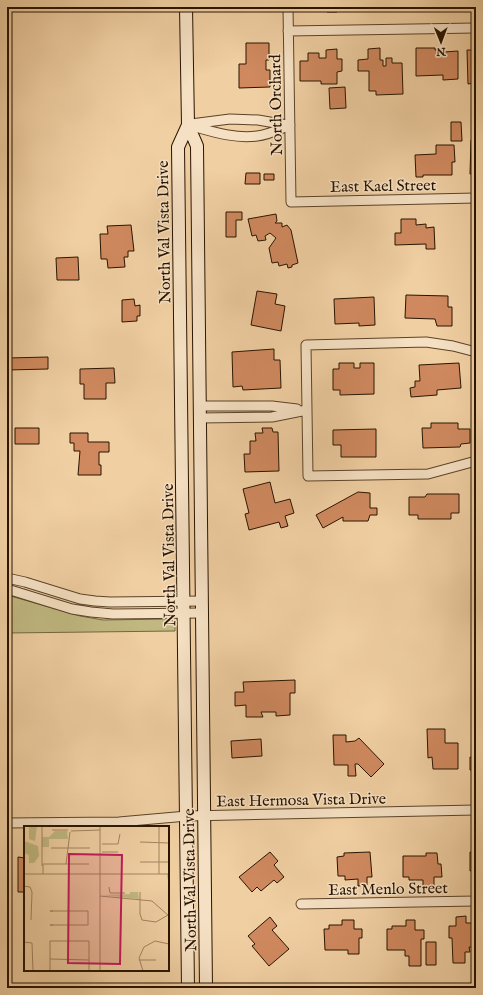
<svg xmlns="http://www.w3.org/2000/svg" width="483" height="995" viewBox="0 0 483 995" font-family="'IM FELL English',serif">
<style>
.green{fill:#c0b880;stroke:#746640}
.building{fill:#d0895f;stroke:#291400}
.lines{fill:none;stroke-linecap:round;stroke-linejoin:round}
.minor-casing{stroke:#5b4328;stroke-width:11}
.secondary-casing{stroke:#291400;stroke-width:14}
.minor{stroke:#f5e0c3;stroke-width:9}
.secondary{stroke:#f5e0c3;stroke-width:12}
.labels{text-anchor:middle;stroke-width:3;stroke-linejoin:round;paint-order:stroke}
.street-label{font-size:16px;fill:#291400;stroke:#f5e0c3}
.inset-road{fill:none;stroke:#a08461;stroke-width:1}
.view{fill:#c2185b;fill-opacity:0.15;stroke:#c2185b;stroke-width:2}
.inset-edge{fill:none;stroke:#291400;stroke-width:2}
</style>
<rect width="100%" height="100%" fill="#f0cfa2"/>
<filter id="stains"><feTurbulence type="fractalNoise" baseFrequency=".005" numOctaves="4"/><feColorMatrix values="0 0 0 0 .2 0 0 0 0 .09 0 0 0 0 .02 0 0 0 .5 -.17"/></filter>
<radialGradient id="worn" r=".72"><stop offset=".6" stop-color="#630" stop-opacity="0"/><stop offset="1" stop-color="#630" stop-opacity=".3"/></radialGradient>
<path class="green" d="M7 595 80 616 103 620 169 619 175 622V631L7 633Z"/>
<path class="building" d="M327 7H337V12H327Z
M355 7H386L387 9 355 10Z
M442 7H454V11H443Z
M246 43H269V60H266V70H270V87L239 88V64H246Z
M380 48V60H383V66H386V58H392V63H402L403 94 376 95V91H369V71H358V60L368 59V49Z
M416 48H435V50L444 49V52L458 51V79L443 80V75L416 76Z
M337 49V59H342V71L337 72V84H321V81H300V61H308V53H319V58H326V50Z
M467 50H476V77H474V83L468 84Z
M345 87 346 108 330 109 329 88Z
M451 122H461L462 141H451Z
M471 140H476V174H470Z
M436 145H454L455 162H452V175H423V177H416L415 155 436 154Z
M246 173H260V184H245Z
M264 174H274V180H264Z
M226 212H242V220H236V237H226Z
M276 214 277 221 275 223H282V227L287 225 291 230 298 263 292 265V267L288 268 287 264 279 266 278 262 272 263 269 248 276 238 270 233 265 236 266 240 258 241 256 235 252 236 248 219Z
M401 219H416V225L426 224V228L434 227 435 249H426V244L395 245V233H401Z
M131 225 134 251H128V257H124L125 267 108 268 107 259H101L100 234H108L107 226Z
M78 257 79 280H57L56 258Z
M257 291 277 294 275 304 285 306 281 331 251 325Z
M406 295 448 296V307H452V326H437L435 319 405 318Z
M374 297 375 325 359 326V323L335 324 334 299Z
M134 299 135 306 140 305V316H137V321L122 322V300Z
M274 349V360H280L281 388 243 390 242 386 233 387 232 352Z
M48 357V369L7 370V358Z
M339 363H354V368H360V363H374V394L340 395V390H333V369H339Z
M459 363 461 388 437 390V395L411 397 410 388 415 387V381H420L419 365Z
M114 368 115 383H106V399H84V384H80V369Z
M431 423H458V429H470V443L461 444 460 447 423 448 422 428H431Z
M15 428H39V444H15Z
M262 428H272L273 432H278L279 471 245 472 244 454H250V441H256L255 433H263Z
M376 429V457H341V445H333V430Z
M70 433H88V442H109V452H99V465H101V475H78L80 451H74V443H70Z
M270 482 275 503 290 499 294 513 285 516 288 526 281 528 279 522 249 530 245 514 249 513 243 489Z
M358 492 370 493V508H377V515H370L368 521H343V517L323 528 316 515Z
M427 494H459V513H451V519H418V515H409V497H425Z
M295 680V693H290V715L276 716V712H261L263 717H246V705L235 706V692H244L243 682Z
M427 729H445V743H458V769H433L432 757 428 758Z
M333 735H346V742L355 741 359 738 384 764 371 777 358 764H355L356 776H348V765H334Z
M261 739 262 756 232 758 231 741Z
M470 757H476V770H470Z
M270 852 278 861 274 865 284 877 277 883 274 880 261 891 257 887 252 892 239 877Z
M370 852 372 877H367V885L358 886V879L345 880V876H338L337 857 344 856V853Z
M470 852H476V870L470 871Z
M426 853H437L438 864H441L442 877H434V886H423V880H409V877H403V856H426Z
M18 857 25 858V892H18Z
M466 916V923H476V947H469L470 952H465V963H453L452 938H449V926H456V917Z
M270 917 277 926 272 930 289 949 269 966 252 946 255 944 248 936Z
M342 920H354V929H362V938H359V954H348V950H325L324 929H329V925H342Z
M406 920H415V930H424V939H421V966H409V956H405V950H387V929H392V926H406Z
M426 942H436V965H426Z"/>
<g class="lines">
<defs>
<path id="minor" d="M288 7 291 202 476 198
M288 31 476 28
M191 124 230 119 258 120 287 125
M188 125C211 131 233 139 257 136 268 135 280 129 290 125
M476 352 453 346 426 342 306 345 308 476 428 474 476 461
M199 406H272L297 409
M200 418 272 417 307 410
M7 578 25 582 80 599 95 601 110 602 202 601
M7 589 72 609 91 612 113 614 202 613
M7 823 119 822 187 816 476 810
M301 904 476 901"/>
<path id="secondary" d="M186 7 188 125 197 146 206 988
M188 125 178 147 188 988"/>
</defs>
<use href="#minor" class="minor-casing"/>
<use href="#secondary" class="secondary-casing"/>
<use href="#minor" class="minor"/>
<use href="#secondary" class="secondary"/>
</g>
<g class="labels">
<g class="street-label">
<text transform="translate(275 105) rotate(-91)" y="6">North Orchard</text>
<text transform="translate(383 185) rotate(-1)" y="6">East Kael Street</text>
<text transform="translate(163 232) rotate(-91)" y="6">North Val Vista Drive</text>
<text transform="translate(168 555) rotate(-91)" y="6">North Val Vista Drive</text>
<text transform="translate(301 799) rotate(-1)" y="6">East Hermosa Vista Drive</text>
<text transform="translate(189 880) rotate(-91)" y="6">North Val Vista Drive</text>
<text transform="translate(388 888) rotate(-1)" y="6">East Menlo Street</text>
</g>
</g>
<g transform="translate(24 826)">
<rect width="145" height="145" fill="#f0cfa2"/>
<path d="M5 0H13L11 15 5 13ZM31 5H43L44 13H25V21H18V11H25ZM0 15 14 20 15 30 10 37H5V29L0 27ZM106 66H114L115 73 78 69 106 68Z" fill="#c0b880"/>
<path class="inset-road" d="M76 0V145M28 4H44M47 5 76 4M116 16 145 17M78 18H94L96 8M27 22H66M78 26H94M116 36H145M42 38 46 6M18 40V0M0 48H145M19 48V38H65M135 48V0M144 48 145 62M0 60 6 61 8 66 7 94M85 61 86 67H101M116 66V88L118 94M76 70 128 75 145 90M29 85H26H64V99H26H29M118 94 132 96 144 89M0 116 8 117 9 145M26 133 65 134M115 134H132M26 145V115H65V145M119 145 115 132 120 121 131 115 145 118"/>
<path class="view" d="M45 28 98 29 96 138 44 137Z"/>
<rect width="145" height="145" class="inset-edge"/>
</g>
<rect width="483" height="995" fill="none" stroke="#f0cfa2" stroke-width="24"/>
<rect x="8" y="8" width="467" height="979" fill="none" stroke="#291400" stroke-width="2"/>
<rect x="12" y="12" width="459" height="971" fill="none" stroke="#291400"/>
<g transform="translate(441 42) rotate(179)" stroke="#f5e0c3" stroke-width="3" paint-order="stroke">
<path d="M0-3L7 15L0 10L-7 15Z" fill="#291400"/>
<text y="-6" font-size="11" font-weight="bold" text-anchor="middle" fill="#291400">N</text>
</g>
<rect width="100%" height="100%" filter="url(#stains)"/>
<rect width="100%" height="100%" fill="url(#worn)"/>
</svg>
